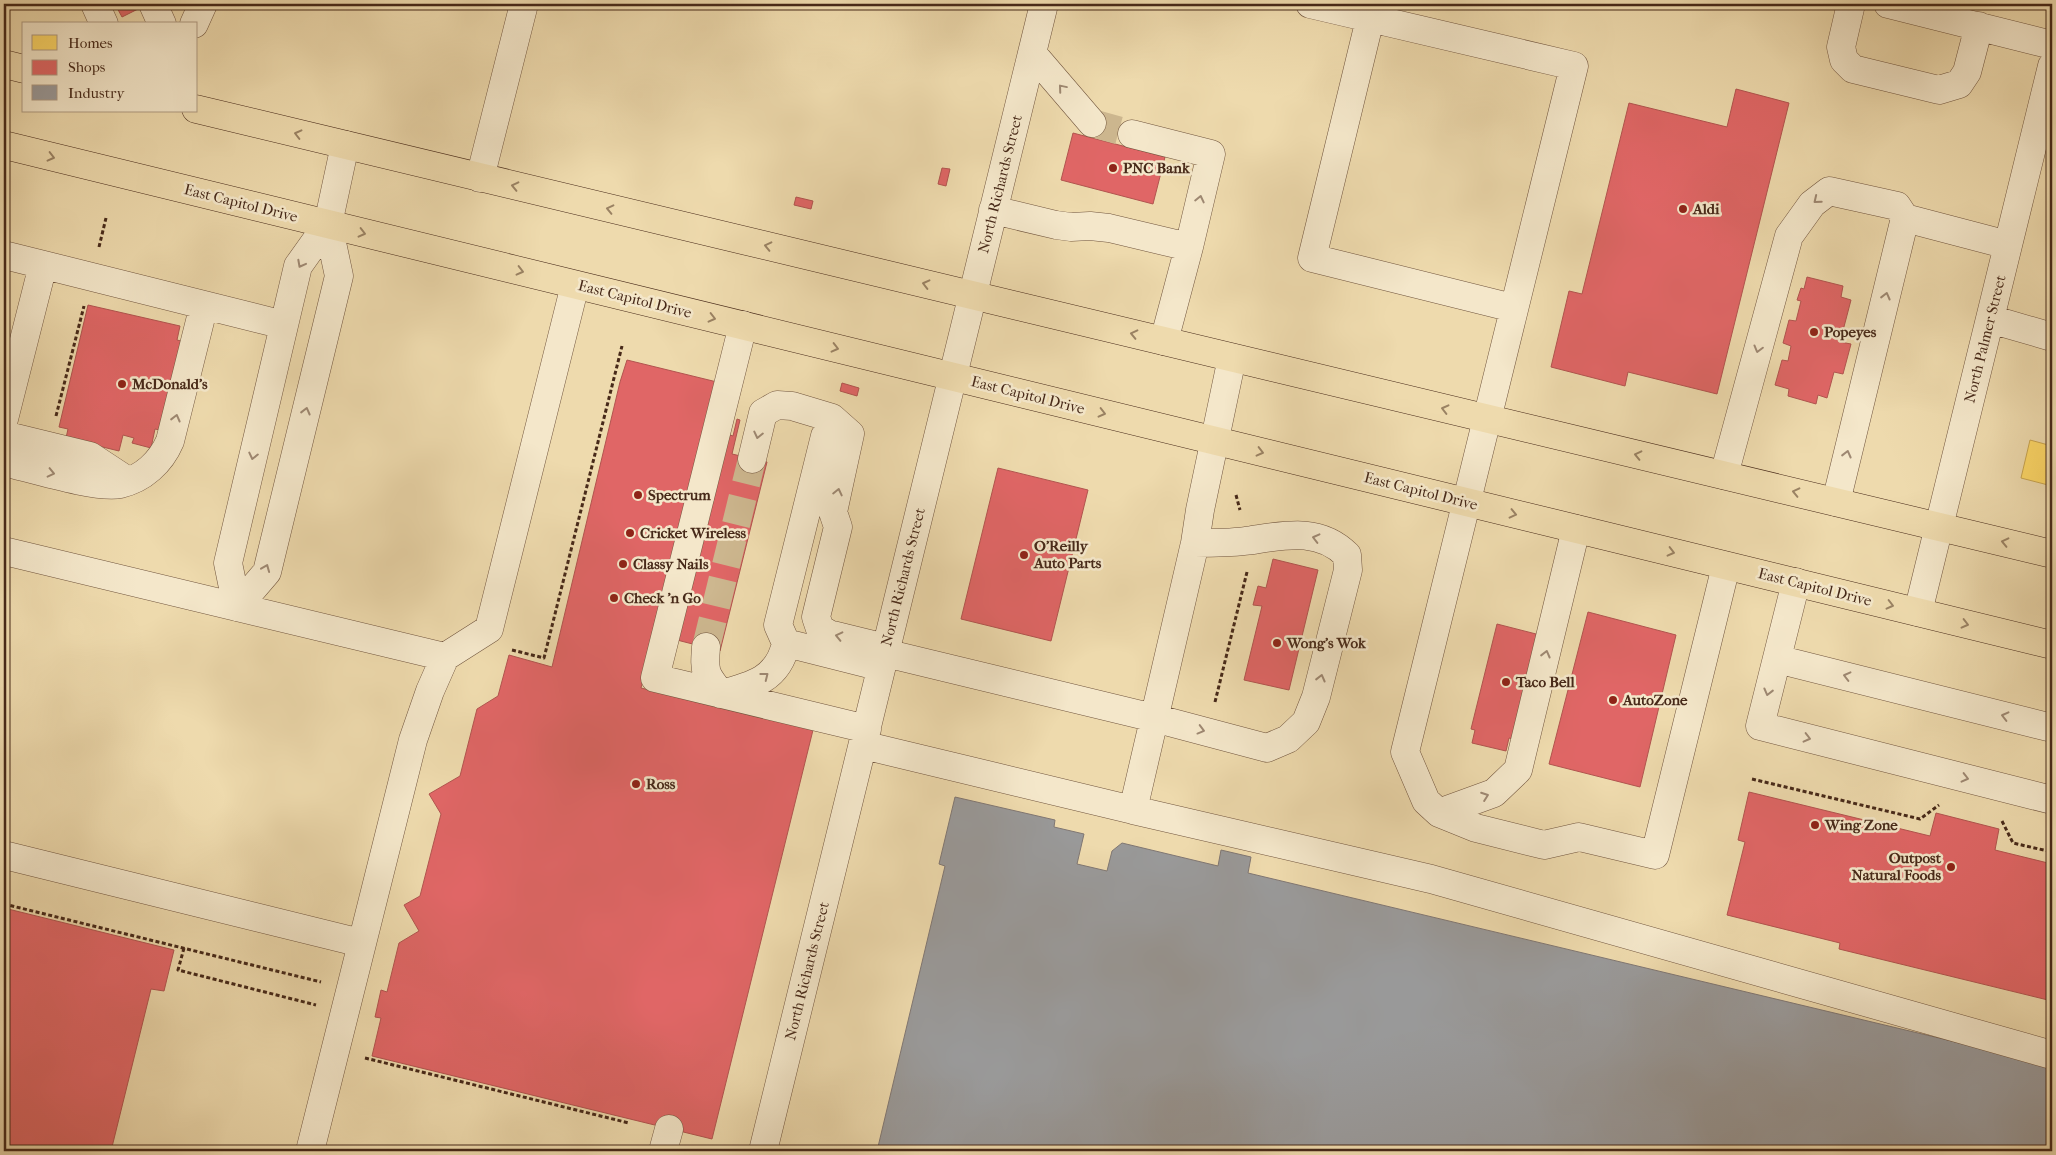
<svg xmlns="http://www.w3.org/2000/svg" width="2056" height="1155" viewBox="0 0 2056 1155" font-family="'IM FELL French Canon',serif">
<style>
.homes{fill:#ffd966;stroke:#c8a44f}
.shops{fill:#e06666;stroke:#b2544f}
.industry{fill:#999;stroke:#807773}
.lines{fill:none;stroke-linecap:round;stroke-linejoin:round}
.minor-tunnel{stroke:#cdb78f;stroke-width:28;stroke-dasharray:28 14;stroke-linecap:butt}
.minor-casing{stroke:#71553e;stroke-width:29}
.major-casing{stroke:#472919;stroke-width:29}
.path{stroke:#472919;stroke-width:3;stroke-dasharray:4 2.5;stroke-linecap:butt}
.minor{stroke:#f4e7ca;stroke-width:28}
.major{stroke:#eedaad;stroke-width:28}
.oneway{stroke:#9e8872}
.oneway2{stroke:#9a8263}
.poi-dot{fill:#8f2418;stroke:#f4e7ca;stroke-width:2}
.labels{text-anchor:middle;stroke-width:5;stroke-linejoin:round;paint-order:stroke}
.poi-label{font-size:15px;font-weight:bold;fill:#472919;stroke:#f4e7ca;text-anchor:start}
.street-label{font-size:15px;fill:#472919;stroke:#f4e7ca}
</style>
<rect width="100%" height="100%" fill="#eedaad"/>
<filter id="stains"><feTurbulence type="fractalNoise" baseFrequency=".004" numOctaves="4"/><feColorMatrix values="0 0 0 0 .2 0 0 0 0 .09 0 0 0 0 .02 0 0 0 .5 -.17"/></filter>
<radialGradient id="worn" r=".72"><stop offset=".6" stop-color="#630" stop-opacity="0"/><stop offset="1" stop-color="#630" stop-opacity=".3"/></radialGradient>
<path class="homes" d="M2030 440 2052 446V486L2021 478Z"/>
<path class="shops" d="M115 4H148L122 17Z
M1736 89 1789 103 1717 394 1628 372 1625 386 1551 367 1569 291 1582 294 1629 103 1727 127Z
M1073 133 1165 157 1153 204 1061 180Z
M942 168 950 169 946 186 938 184Z
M796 197 813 201 811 209 794 205Z
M1807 277 1843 286 1841 297 1851 300 1840 342 1851 344 1843 374 1834 372 1827 398 1818 395 1816 404 1788 396 1789 389 1775 385 1782 360 1788 361 1791 346 1783 343 1789 320 1796 321 1801 301 1797 300 1801 288 1804 289Z
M88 305 180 326 177 340 185 342 165 431 155 429 151 448 132 443 134 438 123 435 119 451 66 438 68 429 59 427Z
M627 360 717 382 641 688 813 730 712 1139 372 1056 381 1018 375 1017 381 990 387 992 399 943 419 931 404 905 420 896 441 814 429 794 460 776 477 709 498 696 509 655 552 667 620 382Z
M842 383 859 388 857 396 840 391Z
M737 419 740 420 732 454 767 462 720 651 673 639 724 433 733 436Z
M998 468 1088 490 1051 641 961 619Z
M1273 559 1318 570 1289 690 1244 680 1262 606 1253 605 1258 586 1266 588Z
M1588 612 1676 635 1640 787 1549 764Z
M1497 624 1540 635 1514 739 1509 738 1506 751 1472 743 1475 730 1471 729Z
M1749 792 1930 836 1936 813 1999 829 1995 850 2052 864V1001L1839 949 1840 943 1727 915 1745 842 1738 840Z
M4 908 174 950 164 991 151 989 111 1151H4Z"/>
<path class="industry" d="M955 797 1055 820 1054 827 1084 834 1077 864 1107 871 1112 851 1122 843 1218 866 1221 850 1251 857 1248 873 2052 1065V1139L2049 1151H877L945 866 939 864Z"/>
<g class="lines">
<path class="minor-tunnel" d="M1092 123 1132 134
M706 647 752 459"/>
<defs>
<path id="minor" d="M95 4 104 24
M153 4 162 24
M1310 4 1574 66 1405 752 1426 801 1439 813 1476 828 1544 845 1579 837 1655 855 1726 566
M1851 4 1841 47 1844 60 1853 69 1939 90 1959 84 1967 72 1979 26
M1888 4 2052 45
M1370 19 1312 258 1513 308
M194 24 203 4
M1032 53 1092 123
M1132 134 1211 154 1189 247
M480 178 524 4
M993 210 1056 225 1071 227 1090 226 1109 228 1189 247 1164 341
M1905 218 2008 245
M4 255 284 325
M1990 319 2052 337
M743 325 655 678 867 729
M4 419 43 265
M4 435 90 456 128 481
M752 459 763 413 777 405 792 406 832 418 850 434 833 512 838 527 816 617 820 629 829 634 886 648
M4 462C30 468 97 489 120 484 143 479 161 462 170 441L204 305
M1724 475 1789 236 1812 204 1829 191 1897 206 1905 218 1836 502
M4 551 445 657
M1796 582 1760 726 2052 800
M237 607 267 572 339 276 328 224 345 145
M237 607 228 563 298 266 328 224
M1918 612 2052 66
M786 643 778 625 825 436
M706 647C704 673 705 674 721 694 752 686 779 679 786 643L881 667
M885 653 1154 718 1267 748 1288 739 1306 722 1316 697 1348 570 1347 555C1318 526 1282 536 1245 541 1229 543 1212 543 1195 543
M1777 659 2052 728
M863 745 1133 810 1195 543 1200 510 1232 358
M1133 810 1431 879 2052 1055
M1439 813 1494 793 1518 770 1576 529
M4 855 361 943
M310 1151 413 740 430 691 445 657 489 629 575 285
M663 1151 669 1129
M763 1151 1044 4"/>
<path id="major" d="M4 64 24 69
M196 109 2052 554
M4 145 2052 645"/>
</defs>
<use href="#minor" class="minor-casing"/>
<use href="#major" class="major-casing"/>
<path class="path" d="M99 247 106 218
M56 416 84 306
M1236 495 1240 510
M512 650 544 658 622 346
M1215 702 1247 572
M1752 779 1920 819 1939 805
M2002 821 2013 843 2052 852
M4 904 321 982
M184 948 178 970 316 1005
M365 1058 629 1123"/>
<use href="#minor" class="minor"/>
<use href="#major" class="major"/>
</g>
<defs><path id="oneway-chevron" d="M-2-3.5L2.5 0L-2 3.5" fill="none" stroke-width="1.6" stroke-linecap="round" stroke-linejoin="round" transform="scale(1.25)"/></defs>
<g class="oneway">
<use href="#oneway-chevron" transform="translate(1062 88) rotate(-130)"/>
<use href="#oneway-chevron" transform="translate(1200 199) rotate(-77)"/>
<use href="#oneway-chevron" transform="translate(1817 200) rotate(141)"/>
<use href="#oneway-chevron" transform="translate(301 264) rotate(118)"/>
<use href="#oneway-chevron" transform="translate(1886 296) rotate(-76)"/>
<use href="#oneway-chevron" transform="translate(1758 349) rotate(105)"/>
<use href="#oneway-chevron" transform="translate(306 411) rotate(-76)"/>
<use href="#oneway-chevron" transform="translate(176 418) rotate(-76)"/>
<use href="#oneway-chevron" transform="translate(758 435) rotate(103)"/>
<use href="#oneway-chevron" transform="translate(1847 454) rotate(-76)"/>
<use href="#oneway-chevron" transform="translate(253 456) rotate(103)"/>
<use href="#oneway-chevron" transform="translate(51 473) rotate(13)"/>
<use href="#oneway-chevron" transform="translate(838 492) rotate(-77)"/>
<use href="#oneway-chevron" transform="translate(1316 538) rotate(-166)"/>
<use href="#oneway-chevron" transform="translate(266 568) rotate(-68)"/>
<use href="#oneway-chevron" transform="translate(839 636) rotate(-167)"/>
<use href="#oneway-chevron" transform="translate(1546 654) rotate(-76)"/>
<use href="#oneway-chevron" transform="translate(765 676) rotate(-38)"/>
<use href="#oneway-chevron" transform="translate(1847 676) rotate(-166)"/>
<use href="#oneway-chevron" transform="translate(1321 678) rotate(-76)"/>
<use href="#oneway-chevron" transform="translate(1768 692) rotate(104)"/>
<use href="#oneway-chevron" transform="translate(2005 716) rotate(-166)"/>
<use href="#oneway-chevron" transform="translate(1201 730) rotate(15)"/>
<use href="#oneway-chevron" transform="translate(1807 738) rotate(14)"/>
<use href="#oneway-chevron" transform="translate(1965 778) rotate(14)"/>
<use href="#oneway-chevron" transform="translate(1485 796) rotate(-20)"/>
</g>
<g class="oneway2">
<use href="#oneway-chevron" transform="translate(298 134) rotate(-166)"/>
<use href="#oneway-chevron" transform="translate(51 157) rotate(14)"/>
<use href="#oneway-chevron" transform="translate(515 186) rotate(-167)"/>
<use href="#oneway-chevron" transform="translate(610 209) rotate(-167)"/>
<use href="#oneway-chevron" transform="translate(362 233) rotate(14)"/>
<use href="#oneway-chevron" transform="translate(768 246) rotate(-167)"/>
<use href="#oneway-chevron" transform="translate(520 271) rotate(14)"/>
<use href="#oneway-chevron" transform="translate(926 284) rotate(-166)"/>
<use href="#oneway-chevron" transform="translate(712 318) rotate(14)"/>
<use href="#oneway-chevron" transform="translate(1134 334) rotate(-167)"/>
<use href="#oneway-chevron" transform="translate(835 348) rotate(14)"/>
<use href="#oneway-chevron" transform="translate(1445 409) rotate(-166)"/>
<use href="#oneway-chevron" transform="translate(1102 413) rotate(14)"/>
<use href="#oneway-chevron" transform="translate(1260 452) rotate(14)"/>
<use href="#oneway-chevron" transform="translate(1638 455) rotate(-167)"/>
<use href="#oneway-chevron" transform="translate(1796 492) rotate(-167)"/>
<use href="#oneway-chevron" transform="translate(1513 514) rotate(13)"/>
<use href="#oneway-chevron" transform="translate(2005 542) rotate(-167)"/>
<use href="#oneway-chevron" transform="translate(1671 552) rotate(14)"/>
<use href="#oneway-chevron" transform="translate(1890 605) rotate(14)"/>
<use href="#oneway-chevron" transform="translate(1965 624) rotate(14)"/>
</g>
<g class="poi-dot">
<circle cx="1113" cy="168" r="5"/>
<circle cx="1683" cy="209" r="5"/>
<circle cx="1814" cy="332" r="5"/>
<circle cx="122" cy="384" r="5"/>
<circle cx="638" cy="495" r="5"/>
<circle cx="630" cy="533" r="5"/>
<circle cx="1024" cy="555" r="5"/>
<circle cx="623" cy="564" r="5"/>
<circle cx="614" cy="598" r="5"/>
<circle cx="1277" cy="643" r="5"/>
<circle cx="1506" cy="682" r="5"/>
<circle cx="1613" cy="700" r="5"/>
<circle cx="636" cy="784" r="5"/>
<circle cx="1815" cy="825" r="5"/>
<circle cx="1951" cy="867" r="5"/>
</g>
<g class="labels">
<g class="poi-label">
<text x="1123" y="173">PNC Bank</text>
<text x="1693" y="214">Aldi</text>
<text x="1824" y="337">Popeyes</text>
<text x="132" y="389">McDonald's</text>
<text x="648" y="500">Spectrum</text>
<text x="640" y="538">Cricket Wireless</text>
<text x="1034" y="551">O'Reilly<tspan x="1034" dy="17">Auto Parts</tspan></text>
<text x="633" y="569">Classy Nails</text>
<text x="624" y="603">Check 'n Go</text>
<text x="1287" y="648">Wong's Wok</text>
<text x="1516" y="687">Taco Bell</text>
<text x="1623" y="705">AutoZone</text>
<text x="646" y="789">Ross</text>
<text x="1825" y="830">Wing Zone</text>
<text x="1941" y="863" text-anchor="end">Outpost<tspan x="1941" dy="17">Natural Foods</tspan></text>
</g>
<g class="street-label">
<text transform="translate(1000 184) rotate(-76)" y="5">North Richards Street</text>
<text transform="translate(241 203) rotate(14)" y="5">East Capitol Drive</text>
<text transform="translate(635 299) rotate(14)" y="5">East Capitol Drive</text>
<text transform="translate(1985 339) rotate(-76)" y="5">North Palmer Street</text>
<text transform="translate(1028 395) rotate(14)" y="5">East Capitol Drive</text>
<text transform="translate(1421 491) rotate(14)" y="5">East Capitol Drive</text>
<text transform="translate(903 577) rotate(-76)" y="5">North Richards Street</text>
<text transform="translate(1815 587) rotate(14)" y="5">East Capitol Drive</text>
<text transform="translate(807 971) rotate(-76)" y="5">North Richards Street</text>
</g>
</g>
<rect width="2056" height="1155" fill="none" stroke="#eedaad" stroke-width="20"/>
<rect x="5" y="5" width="2046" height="1145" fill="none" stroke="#472919" stroke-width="2.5"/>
<rect x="10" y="10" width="2036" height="1135" fill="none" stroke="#472919"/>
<rect x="22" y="22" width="175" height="90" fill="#f4e7ca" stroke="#af9b83"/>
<rect x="32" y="35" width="25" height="15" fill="#ffd966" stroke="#af9b83"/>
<text x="68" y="48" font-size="15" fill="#472919">Homes</text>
<rect x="32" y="60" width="25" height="15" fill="#e06666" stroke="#af9b83"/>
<text x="68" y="72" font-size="15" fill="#472919">Shops</text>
<rect x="32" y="85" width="25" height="15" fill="#999999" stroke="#af9b83"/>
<text x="68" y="98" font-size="15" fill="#472919">Industry</text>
<rect width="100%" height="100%" filter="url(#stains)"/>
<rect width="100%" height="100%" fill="url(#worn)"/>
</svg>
